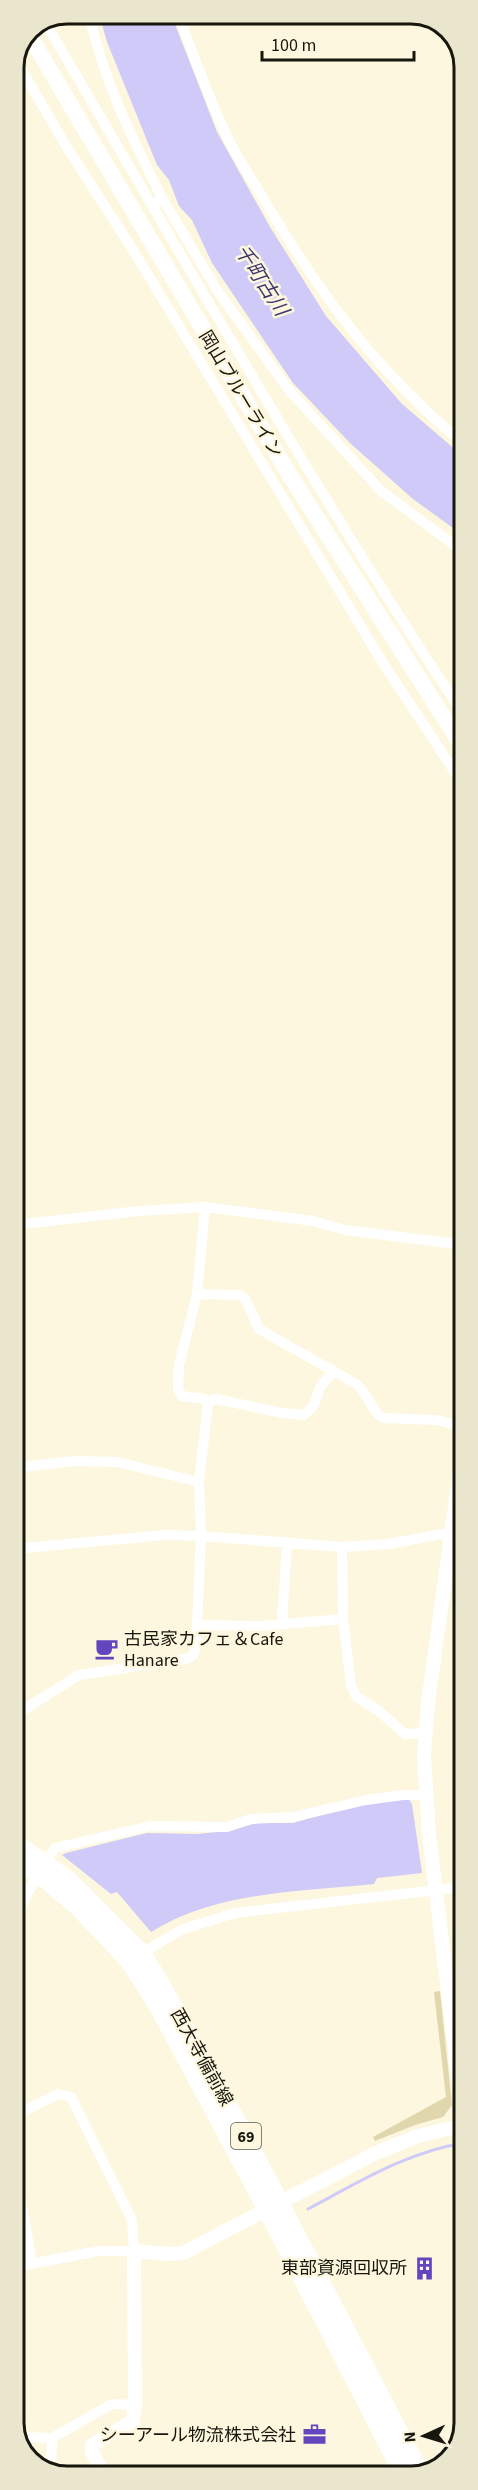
<svg xmlns="http://www.w3.org/2000/svg" width="478" height="2490" viewBox="0 0 478 2490" font-family="'Source Sans 3','Noto Sans JP',sans-serif">
<style>
.green{fill:#e0d7ad}
.water{fill:#cfcaf8}
.lines{fill:none;stroke-linecap:round;stroke-linejoin:round}
.stream{stroke:#cfcaf8;stroke-width:3}
.minor{stroke:#fff;stroke-width:10}
.tertiary{stroke:#fff;stroke-width:14}
.secondary{stroke:#fff;stroke-width:16}
.primary{stroke:#fff;stroke-width:18}
.labels{text-anchor:middle;stroke-width:5;stroke-linejoin:round;paint-order:stroke}
.shield{fill:#fcf7de;stroke:#5c5a4c;stroke-width:1.5}
.shield-label{font-size:16px;font-weight:bold;fill:#18170e}
.street-label{font-size:18px;fill:#18170e;stroke:#fcf7de}
.poi-label{font-size:18px;fill:#18170e;stroke:#fcf7de;text-anchor:end}
.water-label{font-size:20px;font-style:italic;fill:#41366f;stroke:#fcf7de}
.rim{fill:none;stroke:#18170e;stroke-width:3}
</style>
<rect width="100%" height="100%" fill="#fcf7de"/>
<path class="green" d="M440 1991 452 2105 443 2117 415 2125 375 2141 373 2137 446 2097 434 1992Z"/>
<path class="water" d="M99 14H171L217 132 270 227 326 316 402 404 464 457V536L413 499 351 444 293 383 212 263 192 220 179 206 169 180 157 165 107 42Z
M408 1798 412 1804 422 1873 377 1878 374 1884C298 1892 217 1891 151 1932L117 1892 111 1894 62 1855 66 1853 147 1833 198 1834 227 1831 257 1823H293L357 1805Z"/>
<g class="lines">
<path class="stream" d="M308 2209C359 2182 407 2152 464 2143"/>
<path class="minor" d="M89 14C104 82 131 136 162 198L158 202
M178 14C193 53 207 94 225 132 236 157 253 180 266 203 321 296 380 375 464 444
M45 22C182 255 314 491 464 715
M16 60 66 146 133 250 383 663 464 786
M162 198 217 290 289 390 381 491 464 552
M14 1225 139 1211 205 1207 313 1221 345 1230 464 1245
M197 1294 239 1295 246 1300 259 1329 358 1385C368 1395 372 1412 383 1418L437 1420 464 1427
M208 1403 216 1399 282 1413 304 1415 314 1405 320 1387 334 1371
M14 1468 74 1461 117 1462 199 1482
M342 1547 343 1619 351 1685 356 1696 380 1712 405 1734 426 1733
M14 1549 165 1535 201 1536 342 1547 388 1544 464 1530
M282 1624 287 1542
M197 1625 261 1626 343 1619
M14 1716 79 1675 186 1659 193 1655 196 1647 201 1536 199 1482 208 1403 204 1399 182 1396 178 1390 179 1365 197 1294 205 1207
M14 1929 26 1896 45 1862 55 1848 150 1826 227 1827 251 1819 293 1817 366 1800 403 1795H426
M137 1956 183 1929 235 1913 464 1887
M14 2116 58 2094 71 2097 132 2220 134 2251H99L14 2267
M14 2158 32 2263
M14 2425 22 2435 27 2437 52 2438 112 2404 135 2405
M51 2472 52 2438"/>
<path class="tertiary" d="M464 2125 429 1834 424 1756 428 1703 464 1441
M105 2476 92 2452V2445L133 2421 135 2405 134 2251 169 2254 183 2253 376 2153 418 2136 464 2125"/>
<path class="secondary" d="M28 33 289 474 464 749"/>
<path class="primary" d="M14 1842 70 1881 141 1952 157 1977 243 2132 421 2474
M14 1858 46 1880 79 1908 130 1962 160 2010 267 2210 404 2476"/>
</g>
<defs>
<symbol id="cafe-bare" viewBox="-9 -9 18 18"><path d="M-5.5-4.5H6V0H3Q3 3.5 0 3.5H-2.5Q-5.5 3.5-5.5 0ZM3-3.2v2h1.7v-2ZM-6 4.5H4V6H-6Z" fill="#6346be" stroke="#fcf7de" stroke-width="2.5" paint-order="stroke"/></symbol>
<symbol id="building-bare" viewBox="-9 -9 18 18"><path d="M-4-6H4V6H1V3H-1V6H-4ZM-2.5-4.3h1.7v1.8h-1.7ZM.8-4.3h1.7v1.8H.8ZM-2.5-1h1.7V.8h-1.7ZM.8-1h1.7V.8H.8Z" fill="#6346be" stroke="#fcf7de" stroke-width="2.5" paint-order="stroke"/></symbol>
<symbol id="office-bare" viewBox="-9 -9 18 18"><path d="M-6-3h4V-5.5h4V-3h4V5H-6ZM-1-4.5V-3h2v-1.5ZM-6 0V1H6V0Z" fill="#6346be" stroke="#fcf7de" stroke-width="2.5" paint-order="stroke"/></symbol>
</defs>
<g fill-rule="evenodd">
<use href="#cafe-bare" x="90" y="1632" width="33" height="33"/>
<use href="#building-bare" x="408" y="2252" width="33" height="33"/>
<use href="#office-bare" x="298" y="2418" width="33" height="33"/>
</g>
<g class="labels">
<rect class="shield" x="231" y="2123" width="30" height="26" rx="4.5"/>
<g class="shield-label">
<text x="246" y="2142">69</text>
</g>
<g class="street-label">
<text transform="translate(241 394) rotate(59)" y="6">岡山ブルーライン</text>
<text transform="translate(202 2057) rotate(61)" y="6">西大寺備前線</text>
</g>
<g class="poi-label">
<text x="124" y="1645" text-anchor="start">古民家カフェ＆Cafe<tspan x="124" dy="21">Hanare</tspan></text>
<text x="407" y="2274">東部資源回収所</text>
<text x="296" y="2441">シーアール物流株式会社</text>
</g>
<g class="water-label">
<text transform="translate(262 280) rotate(57)" y="7">千町古川</text>
</g>
</g>
<path d="M0 0H478V2490H0ZM67 24H411A43 43 0 0 1 454 67V2423A43 43 0 0 1 411 2466H67A43 43 0 0 1 24 2423V67A43 43 0 0 1 67 24Z" fill="#eae5cd" fill-rule="evenodd"/>
<path class="rim" d="M67 24H411A43 43 0 0 1 454 67V2423A43 43 0 0 1 411 2466H67A43 43 0 0 1 24 2423V67A43 43 0 0 1 67 24Z"/>
<g transform="translate(424 2436) rotate(266)" stroke="#fcf7de" stroke-width="4.5" paint-order="stroke">
<path d="M0-4.5L10 22L0 15L-10 22Z" fill="#18170e"/>
<text y="-9" font-size="16" font-weight="bold" text-anchor="middle" fill="#18170e">N</text>
</g>
<path d="M262 51v9h152v-9" fill="none" stroke="#18170e" stroke-width="3"/>
<text x="271" y="51" font-size="18" fill="#18170e" stroke="#fcf7de" stroke-width="4.5" paint-order="stroke">100 m</text>
</svg>
